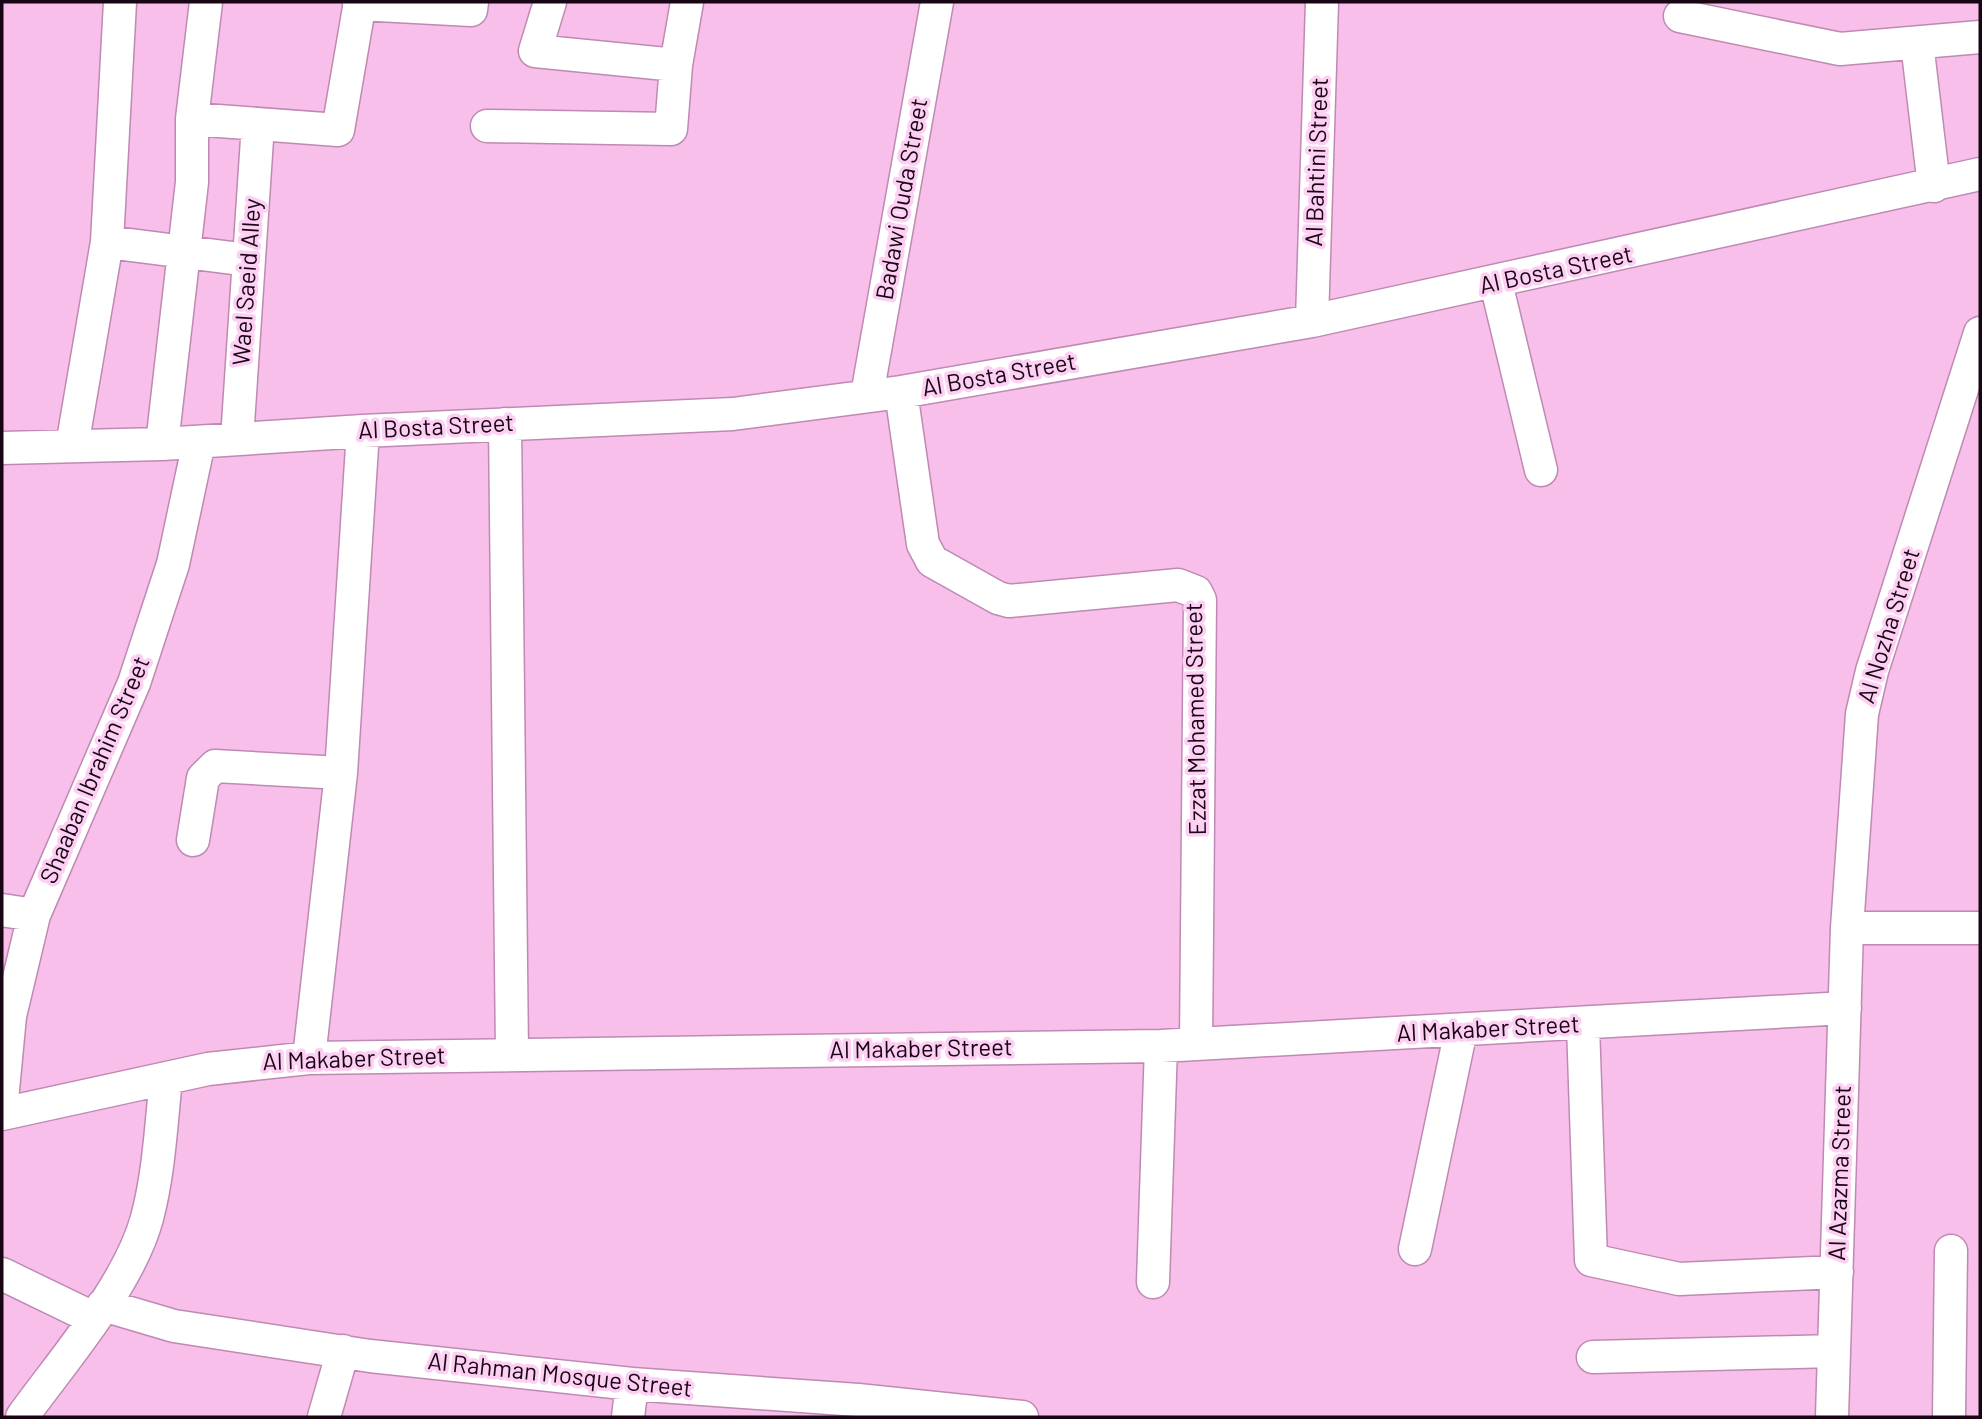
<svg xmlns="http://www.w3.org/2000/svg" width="1982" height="1419" viewBox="0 0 1982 1419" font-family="Barlow,sans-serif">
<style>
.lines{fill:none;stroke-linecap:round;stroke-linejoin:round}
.minor-casing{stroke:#be8ab3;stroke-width:35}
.minor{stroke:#fff;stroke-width:32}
.labels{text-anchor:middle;stroke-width:7;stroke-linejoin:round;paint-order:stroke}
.street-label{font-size:24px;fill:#190615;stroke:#fdd0f3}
</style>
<rect width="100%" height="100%" fill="#f7bfea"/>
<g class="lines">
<defs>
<path id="minor" d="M550 2 535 51 676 65
M359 4 471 10 472 2
M1680 16 1840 49 1980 37
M1917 43 1934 186
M192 119 338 130 360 2
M487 126 671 129 676 65 687 2
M107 242 248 260
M1496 283 1541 470
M1312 321 1322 2
M901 392 923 544 932 561 998 598 1009 601 1178 585 1196 592 1200 600 1196 1044
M867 395 937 2
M505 424 512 1054
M237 439 258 124
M162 444 192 182V119L206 2
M72 446 107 242 120 2
M2 448 162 444 363 431 733 414 901 392 1312 321 1980 174
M193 840 203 778 215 766 341 773
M2 910 34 915
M1847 928H1980
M1583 1025 1591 1260 1679 1279 1837 1272
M309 1058 341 773 363 431
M2 1100 10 1016 34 915 134 683 173 564 199 442
M2 1114 208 1069 309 1058 1161 1046 1845 1008
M1415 1249 1461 1030
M2 1274 93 1318
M1153 1282 1161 1046
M103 1305 174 1326 370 1356 632 1384 858 1400 1022 1417
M1593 1357 1834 1351
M22 1417C63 1360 129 1285 147 1218 159 1173 161 1125 166 1079
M324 1417 343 1351
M628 1417 632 1384
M1832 1417 1847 928 1862 714 1872 671 1980 333
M1949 1417 1951 1251"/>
</defs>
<use href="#minor" class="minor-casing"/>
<use href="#minor" class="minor"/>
</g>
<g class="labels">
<g class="street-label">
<text transform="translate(1317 162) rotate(-88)" y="8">Al Bahtini Street</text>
<text transform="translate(902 199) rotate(-80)" y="8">Badawi Ouda Street</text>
<text transform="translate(1556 270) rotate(-12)" y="8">Al Bosta Street</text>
<text transform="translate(247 282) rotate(-86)" y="8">Wael Saeid Alley</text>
<text transform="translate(999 375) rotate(-10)" y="8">Al Bosta Street</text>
<text transform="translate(436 427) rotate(-3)" y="8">Al Bosta Street</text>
<text transform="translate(1889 626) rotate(-73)" y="8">Al Nozha Street</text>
<text transform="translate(1196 719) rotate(-91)" y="8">Ezzat Mohamed Street</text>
<text transform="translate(95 770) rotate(-67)" y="8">Shaaban Ibrahim Street</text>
<text transform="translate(1488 1029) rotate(-3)" y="8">Al Makaber Street</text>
<text transform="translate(921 1049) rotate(-1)" y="8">Al Makaber Street</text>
<text transform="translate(354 1059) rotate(-2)" y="8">Al Makaber Street</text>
<text transform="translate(1840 1173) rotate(-88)" y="8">Al Azazma Street</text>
<text transform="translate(560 1375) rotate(6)" y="8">Al Rahman Mosque Street</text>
</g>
</g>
<rect width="1982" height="1419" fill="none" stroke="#190615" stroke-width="7"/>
</svg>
